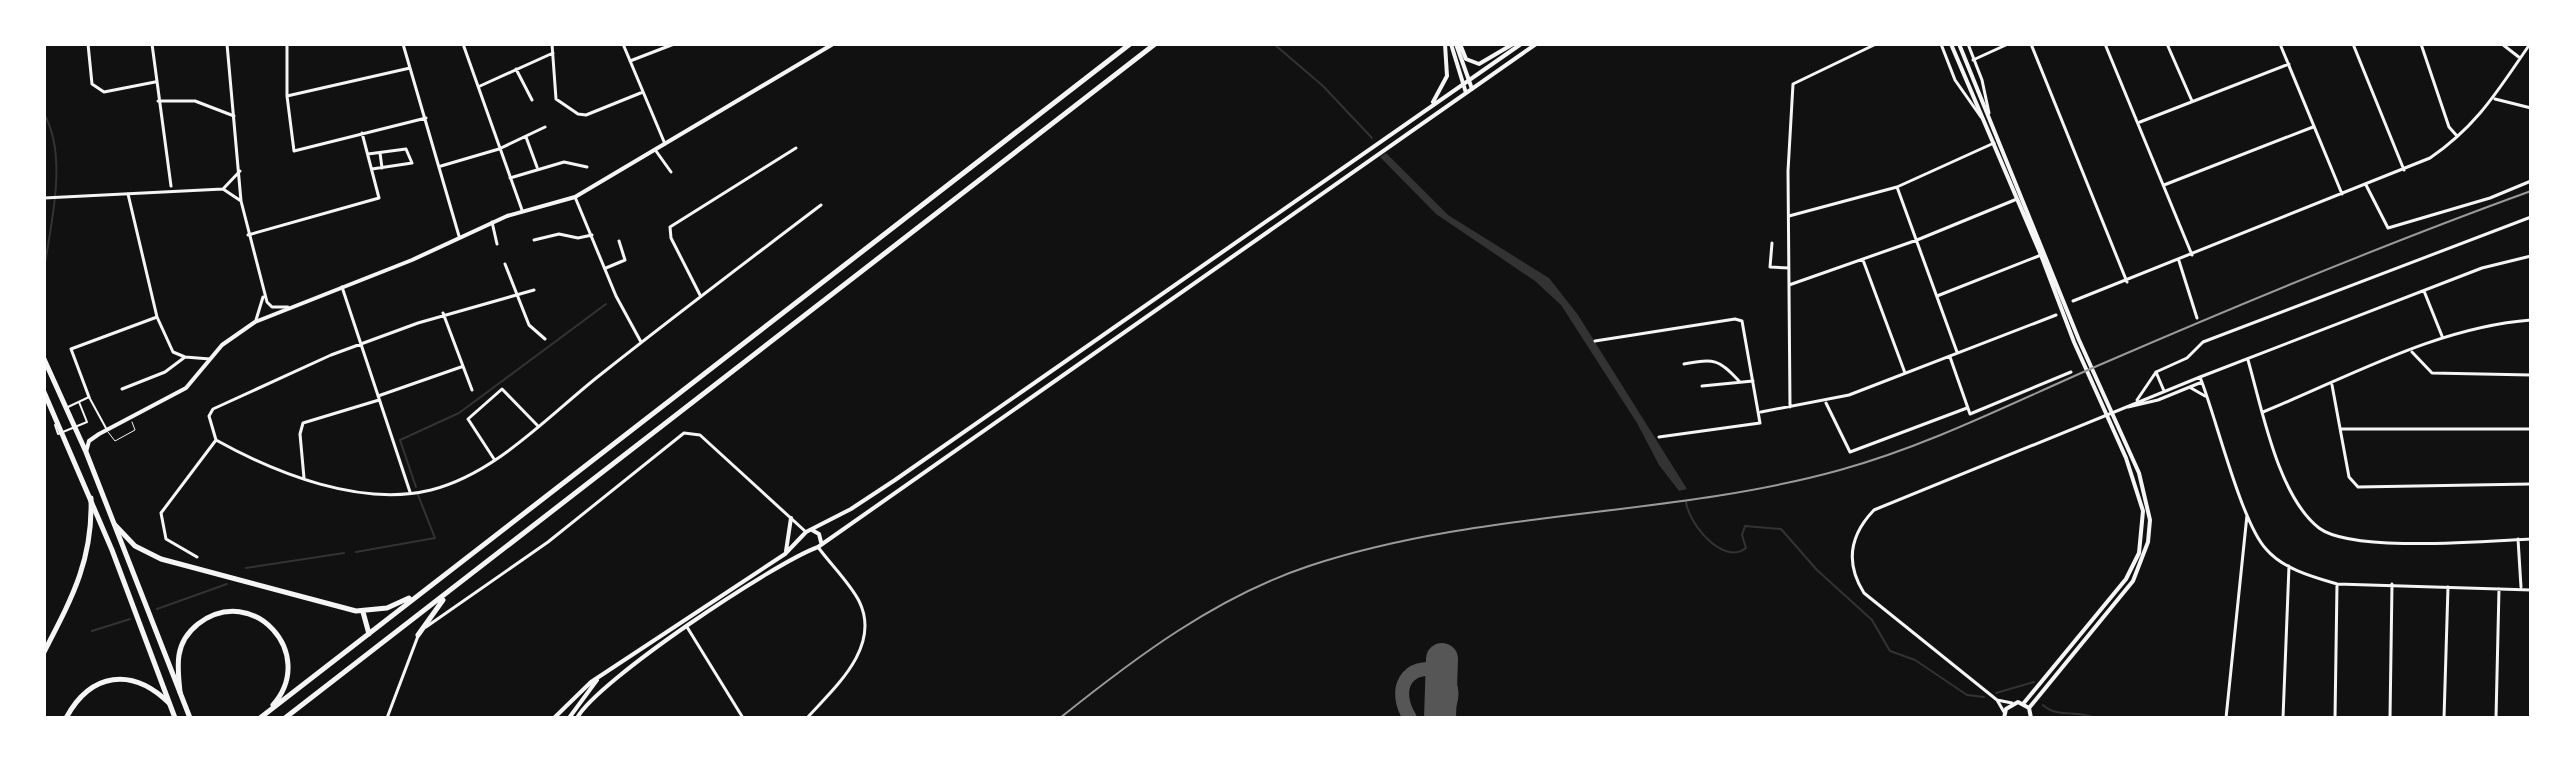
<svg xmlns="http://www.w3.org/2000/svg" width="2575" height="762" viewBox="0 0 2575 762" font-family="'Asap Condensed',sans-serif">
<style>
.water{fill:#333}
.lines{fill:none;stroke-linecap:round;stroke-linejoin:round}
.stream{stroke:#333;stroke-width:2}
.taxiway{stroke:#565656;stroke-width:14}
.runway{stroke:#565656;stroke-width:32}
.service{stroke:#f5f5f5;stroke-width:1}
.pedestrian{stroke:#f5f5f5;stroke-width:2}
.minor{stroke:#f5f5f5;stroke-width:3}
.tertiary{stroke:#f5f5f5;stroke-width:3}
.secondary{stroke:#f5f5f5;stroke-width:4}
.trunk{stroke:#f5f5f5;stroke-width:5}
.motorway{stroke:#f5f5f5;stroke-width:5}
.rail{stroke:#9a9a9a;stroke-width:2}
</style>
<rect width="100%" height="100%" fill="#111"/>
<path class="water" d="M1386 153 1448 215 1549 278 1578 315 1687 489 1679 491 1659 465 1637 423 1561 305 1535 281 1436 214 1380 157Z"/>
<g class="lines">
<path class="stream" d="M1274 44 1323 86 1372 138
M44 114C68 155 51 225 44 269
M416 487 400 440 459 413 606 304
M1686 502C1689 524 1723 566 1746 548L1742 535 1745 526 1781 529 1817 570 1872 620 1890 651 1915 660 1967 695 1984 697
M356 552 435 538 418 495
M246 568 344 553
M157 609 227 584
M92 631 130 619
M1996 693 2034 682
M2043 705C2058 719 2077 709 2094 718"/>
<path class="taxiway" d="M1410 718C1392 690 1406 661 1441 671 1456 687 1453 700 1444 718"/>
<path class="runway" d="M1440 718 1442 659"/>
<path class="service" d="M108 432 115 441 135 430 132 422"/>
<path class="pedestrian" d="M68 407 89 397 107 430
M55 425 58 434 87 422 79 402"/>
<path class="minor" d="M88 44 92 84 104 92 155 82
M152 44 171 186
M287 44V96L294 151 426 118
M403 44 459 236
M463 44 522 210
M552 44 556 99 578 114 586 115 643 92
M623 44 665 144
M2031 44 2127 282
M2105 44 2192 255
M2167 44 2192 101
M2280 44 2342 194
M2353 44 2404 170
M2421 44 2449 127 2457 136
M2502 44 2520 58
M1973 60 2008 44
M630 61 674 44
M516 69 532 100
M480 86 553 53
M287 96 410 68
M2495 99 2531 108
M158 101H195L234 116
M2140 122 2289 64
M526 137 537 167
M656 151 671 172
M380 153 382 168
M368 154 406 149 412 163 372 169
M441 166 499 149 545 127
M510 178 564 162 587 167
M2164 185 2313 127
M2366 185 2388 228 2490 198 2531 181
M1897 187 1957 352
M128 194 157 317 173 352 185 357 210 359
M575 197 616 296 641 342
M1789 216 1897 187 1994 143
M492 222 497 244
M248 235 379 198 362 133
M534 240 559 234 578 238 592 235
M1772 243 1770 267 1789 268
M1863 260 1905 373
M2179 261 2197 318
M505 264 529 325 545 339
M606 268 625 260 619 241
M1789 285 1917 240 2017 199
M342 287 410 492
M534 290 418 323 331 355 213 409 209 416 216 440C277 474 361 507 431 490 497 473 548 416 600 375 673 317 747 261 821 205
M2424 291 2442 336
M700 295 671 238 670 227 796 148
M1937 296 2041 255
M2073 301 2430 158C2478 125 2498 90 2530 44
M443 313 472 390
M1595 341 1735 319 1742 321 1760 423 1659 437
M2412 352 2432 373 2531 375
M1950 357 1970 414 2071 372
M2248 360C2262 409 2278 496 2319 528 2352 553 2486 541 2531 539
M1684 364C1714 359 1718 358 1739 381
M2156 372 2164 391
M2200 377C2216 417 2241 522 2266 549 2283 569 2313 577 2337 584L2531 590
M2332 385 2349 477 2358 487 2531 484
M1702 386 1753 381
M2191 388 2205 396
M122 389 165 372 185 357
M378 396 461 367
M89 397 71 349 157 317
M2137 400 2156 372 2187 358 2203 342 2531 217
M1826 403 1850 452 1967 408
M1790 407 1788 171 1793 84 1876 44
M2128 407 2158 400 2202 382
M1761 412 1849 395 2056 315
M2263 412C2349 377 2437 327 2531 320
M2341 429H2531
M494 459 468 419 502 389 537 425
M304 478 300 434 303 423 379 400
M2518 539 2521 587
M197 557 166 539 161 513 216 440
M426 627 548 542 684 433 700 435 806 532
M687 627 743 718
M1997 700 2004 712
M2012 703 1997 700 1864 593C1845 563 1850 535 1874 510L2200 377 2482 268 2531 256
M807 718C834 688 882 647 859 601 849 582 831 565 818 547
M2226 718 2247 515
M2283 718 2289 566
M2335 718 2337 584
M2390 718 2392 584
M2444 718 2448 587
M2496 718 2499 589"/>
<path class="tertiary" d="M227 44 241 201 267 302 272 307H288
M1941 44 1955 80 1981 117
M1968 44 1982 80 1989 113
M223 189 240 171
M44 198 223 189 241 201
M256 320 263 297
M387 718 418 636"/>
<path class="secondary" d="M1451 44 1466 93
M1456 44 1472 89
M1460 44 1466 59 1479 64 1513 44
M1951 44 2041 255 2074 342 2126 458 2143 511 2139 553 2126 579 2023 704
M1959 44 2079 340 2139 473 2150 520 2148 542 2133 581 2029 708
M1433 102 1447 76 1445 44
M86 452 89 441 99 434 186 388 222 345 255 322 412 260 507 216 575 197 833 44
M812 530 819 534 821 542
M786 551 791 518
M554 718 591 682 785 554 806 532 851 509 895 480 1521 44
M569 718 597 680
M577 718C598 680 774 563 818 547L1536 44
M2004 718 2006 709 2018 702 2029 708 2031 718"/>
<path class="trunk" d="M44 359 86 452 190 718
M44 392 112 550 175 718"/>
<path class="motorway" d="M115 525 135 546 161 559 356 611 387 608 409 598
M363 612 369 634
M418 635 443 600
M44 652C72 598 93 560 91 498
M180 692C179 680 177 667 179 655 181 642 188 632 198 624 253 582 318 654 273 705
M66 718C91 672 132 667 169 703
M260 718 1130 44
M285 718 1155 44"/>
<path class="rail" d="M1060 718C1136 657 1216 597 1309 566 1481 509 1667 518 1840 470 1931 445 2018 400 2104 363 2245 302 2387 243 2531 191"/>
</g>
<rect width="2575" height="762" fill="none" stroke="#ffffff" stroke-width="92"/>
</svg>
